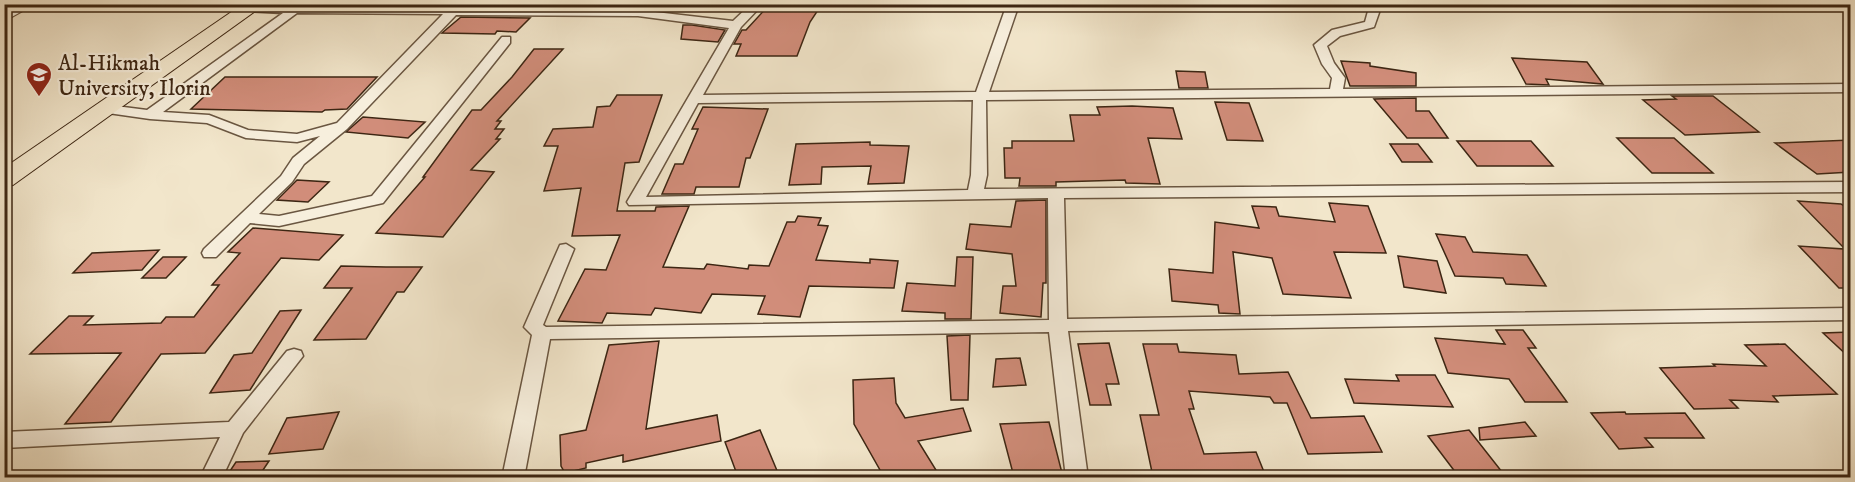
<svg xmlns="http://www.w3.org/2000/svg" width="1855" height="482" viewBox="0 0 1855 482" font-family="'IM FELL DW Pica',serif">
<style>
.building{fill:#d18d7a;stroke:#3d2613;stroke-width:1.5}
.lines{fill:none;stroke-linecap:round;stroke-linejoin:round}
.lane-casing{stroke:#6a5641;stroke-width:8}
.street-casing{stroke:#6a5641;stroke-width:3}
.primary-casing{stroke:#3d2613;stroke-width:2}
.lane{stroke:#f7efdd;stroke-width:6}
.street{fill:#f7efdd;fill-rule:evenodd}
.primary{fill:#f2e6cb;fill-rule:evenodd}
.labels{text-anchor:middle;stroke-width:4.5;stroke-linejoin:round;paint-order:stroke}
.far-poi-label{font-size:22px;fill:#3d2613;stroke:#f7efdd;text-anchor:start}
</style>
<rect width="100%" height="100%" fill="#f2e6cb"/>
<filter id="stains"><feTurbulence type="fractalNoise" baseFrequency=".00333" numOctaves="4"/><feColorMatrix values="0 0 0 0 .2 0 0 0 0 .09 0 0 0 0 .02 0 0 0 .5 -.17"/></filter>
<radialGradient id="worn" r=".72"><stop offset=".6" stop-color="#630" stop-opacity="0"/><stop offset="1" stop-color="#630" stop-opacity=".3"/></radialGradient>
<path class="building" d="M770 4H822L810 22 797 56H736L741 44H734L742 30H746Z
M461 17 530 18 516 32 497 31 495 34 442 33Z
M683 25H692L725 30 718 42 681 39Z
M534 49H563L497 121H501L495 129H504L496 139H500L471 170 494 172 443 237 376 233 425 177H423L472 110H481L512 77Z
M1512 58 1587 62 1603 84 1546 79 1549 85 1526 84Z
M1341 61 1370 63V66L1416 73V86H1350Z
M1176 71 1205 72 1208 88H1179Z
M225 77H377L347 109 325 110 322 112 191 109Z
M617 95H662L639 162 625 163 617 211H655L656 207 689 206 663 267 704 269 707 264 748 269 749 265 769 266 787 222H795L798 216 821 218 818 225 828 226 816 260 870 263V259L898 261 894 288 809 286 800 317 758 314 765 296 712 294 701 313 655 308 651 315 607 313 602 323 558 321 585 269 606 270 620 235 572 236 581 188 544 191 558 146H544L553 129 593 127 597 107 610 106Z
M1672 96H1713L1759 132 1685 135 1643 100 1676 99Z
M1416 98V111H1429L1448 138H1407L1374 99Z
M1215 102 1249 103 1263 141 1227 140Z
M1132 106 1173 108 1182 139 1148 138 1160 184 1126 183 1125 180 1056 182V186H1019L1020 178H1005L1004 148H1012V141H1074L1070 115H1100L1097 107Z
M703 107 768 109 750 158H746L739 187H696L694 194H662L675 164H683L698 129H692Z
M363 117 425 122 408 138 346 132Z
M1617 138H1674L1713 173H1652Z
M1851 140V172L1817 174 1775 143Z
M1457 141H1531L1553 166H1477Z
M870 142V145L909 146 904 183 868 184 871 166 822 167 821 184 789 185 796 144Z
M1390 144H1418L1432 162H1402Z
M297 180 329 182 308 202 277 200Z
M1046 200V283H1043L1041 317 1000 313 1003 286H1016L1012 254 966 249 970 224 1011 227 1016 201Z
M1798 201 1841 204 1851 211V288H1839L1799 246 1845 249Z
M1329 203 1368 206 1386 253 1334 252 1351 298 1283 294 1272 258 1233 252 1240 314 1219 313 1218 305 1172 301 1169 269 1213 273 1215 222 1259 228 1252 206 1276 207 1279 216 1335 222Z
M253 228 343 235 319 260 281 258 205 353 161 354 111 422 65 424 121 353 30 354 69 316H93L84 325 161 323 166 317H194L219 285H212L240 253 228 252Z
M1436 234 1465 237 1473 252 1527 255 1546 286 1506 284 1503 278 1455 276Z
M159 250 142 270 73 273 92 253Z
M1398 256 1437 261 1446 293 1404 287Z
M163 257H186L166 278H142Z
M957 257H973L971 319H945V313L902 311 907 283 955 286Z
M341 266 386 267H422L404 292H397L366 339 314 340 352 288H324Z
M301 310 250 390 210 393 234 355 252 353 280 311Z
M1496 330H1523L1536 348H1528L1567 402H1525L1509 379 1448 373 1435 338 1505 344Z
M1851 332V359L1823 333Z
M970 335 968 400H951L947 336Z
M659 341 646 429 717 415 721 441 623 462V455L586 463V468L565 473 561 466 560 435 586 430 609 345Z
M1109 343 1119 384H1106L1111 405H1090L1078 344Z
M1143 344H1177L1179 352 1236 355 1239 374 1288 372 1311 418 1364 416 1382 452 1308 454 1287 403H1274L1270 397 1189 391 1194 409H1189L1204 454 1256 452 1266 477H1153L1140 415H1159Z
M1785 344 1837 394 1773 396 1778 402 1730 400 1738 408 1694 409 1660 368 1715 366 1713 364 1766 366 1745 345Z
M1020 358 1026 385 993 387 996 359Z
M1396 375H1435L1453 407 1354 403 1345 379 1399 381Z
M894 378 896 403 905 418 963 408 971 431 918 441 936 470 914 477H884L854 424 853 380Z
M339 412 323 449 269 454 287 418Z
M1625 412 1626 414 1685 413 1704 438H1645L1653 447 1619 449 1591 413Z
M1049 422 1063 477H1014L1000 424Z
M1525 422 1536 436 1480 440 1479 428Z
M760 430 778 473 765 477H738L725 442Z
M1469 430 1506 477H1459L1428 436Z
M269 461 259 476 226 477 236 462Z"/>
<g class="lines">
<defs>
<path id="lane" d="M4 18 29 4"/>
<path id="street" d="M751 4H763L741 27 703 95 976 92 1007 4H1019L989 92 1330 89 1332 78 1322 64 1314 45 1332 30 1365 22 1370 4H1382L1374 27 1340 36 1327 46 1334 63 1345 78 1343 89 1850 84V92L986 100 987 175 984 189 1850 182V192L1064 198 1067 319 1850 308V320L1068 331 1088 478H1066L1049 332 550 339 524 478H502L532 335 524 327 560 245 566 244 574 249 543 325 546 327 1049 320 1048 198 629 205 627 202 729 28 638 16 456 15 347 129 304 164 292 182 259 214 279 216 372 196 502 37H510V43L383 203 279 226 250 223 216 257H204L202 253 204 249 281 176 293 158 320 136 297 142 246 138 207 123 150 119 108 113 101 109 108 105 147 110 283 13 245 11V7L249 6 450 8 456 5 462 8 638 10 733 21ZM297 13 443 14 337 123 297 134 248 130 209 115 163 112ZM973 100 971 175 968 190 646 197 698 103Z
M294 349 301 351 303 356 243 433 222 478H200L220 437 4 448V432L229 422 287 351Z"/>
<path id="primary" d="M243 4H265L13 185 4 187V168Z"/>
</defs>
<use href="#lane" class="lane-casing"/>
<use href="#street" class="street-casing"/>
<use href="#primary" class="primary-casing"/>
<use href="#lane" class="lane"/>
<use href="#street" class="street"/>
<use href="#primary" class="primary"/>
</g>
<defs>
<symbol id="university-pin" viewBox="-11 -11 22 30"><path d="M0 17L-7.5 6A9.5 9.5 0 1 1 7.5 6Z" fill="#8f2418" stroke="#f7efdd"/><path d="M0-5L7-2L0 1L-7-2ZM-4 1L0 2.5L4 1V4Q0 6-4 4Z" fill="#fff"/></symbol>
</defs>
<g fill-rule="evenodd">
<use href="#university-pin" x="24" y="60" width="30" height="40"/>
</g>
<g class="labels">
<g class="far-poi-label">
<text x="58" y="70">Al-Hikmah<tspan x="58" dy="25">University, Ilorin</tspan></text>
</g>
</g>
<rect width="1855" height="482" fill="none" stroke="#f2e6cb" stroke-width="24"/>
<rect x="6" y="6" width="1843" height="470" fill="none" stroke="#3d2613" stroke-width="3"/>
<rect x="12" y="12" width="1831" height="458" fill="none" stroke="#3d2613" stroke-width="1.5"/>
<rect width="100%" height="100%" filter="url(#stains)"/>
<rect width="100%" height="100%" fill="url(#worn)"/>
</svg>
